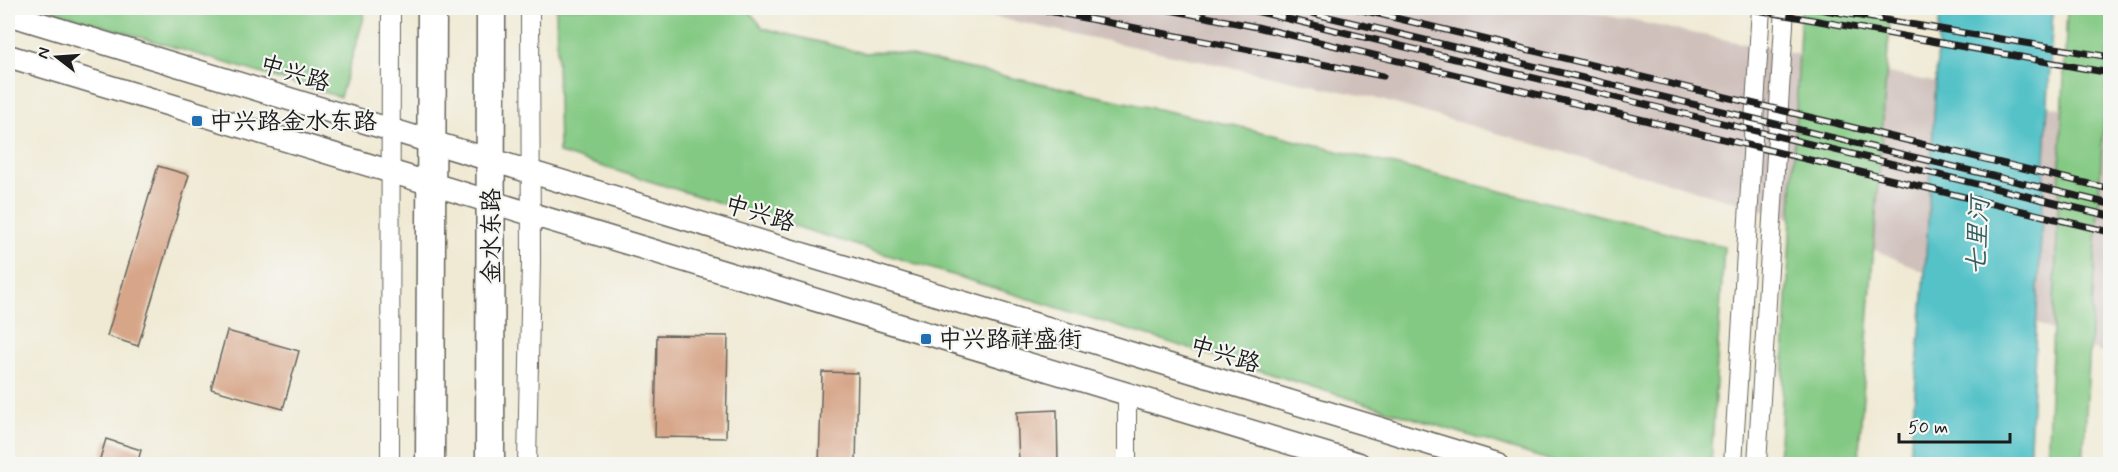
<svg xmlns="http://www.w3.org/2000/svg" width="2118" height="472" viewBox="0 0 2118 472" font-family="Mynerve,'LXGW WenKai TC',sans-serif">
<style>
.industrial{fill:#cfc0bb}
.green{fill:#83c983;stroke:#507250;stroke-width:1.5}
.water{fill:#54c2c8;stroke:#386f72;stroke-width:1.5}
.building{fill:#d7a689}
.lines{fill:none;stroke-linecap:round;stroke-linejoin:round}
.minor-casing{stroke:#66645c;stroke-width:20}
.tertiary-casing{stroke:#66645c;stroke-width:25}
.primary-casing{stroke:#66645c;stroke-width:31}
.minor{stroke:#fff;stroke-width:18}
.tertiary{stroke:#fff;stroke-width:22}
.primary{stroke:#fff;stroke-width:28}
.rail-casing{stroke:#1c1c1c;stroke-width:7}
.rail{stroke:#f6f6f2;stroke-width:4.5;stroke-dasharray:14;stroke-linecap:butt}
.poi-dot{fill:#1f6fb2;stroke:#f6f6f2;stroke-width:2}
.labels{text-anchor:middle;stroke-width:4.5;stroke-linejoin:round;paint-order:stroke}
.street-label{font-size:24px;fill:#1c1c1c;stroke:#f6f6f2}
.poi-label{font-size:24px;fill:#1c1c1c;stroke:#f6f6f2;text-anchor:start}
.water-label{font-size:26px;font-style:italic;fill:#325e61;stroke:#f6f6f2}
</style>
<rect width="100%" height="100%" fill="#f6f6f2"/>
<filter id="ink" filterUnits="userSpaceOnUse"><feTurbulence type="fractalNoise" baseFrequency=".0167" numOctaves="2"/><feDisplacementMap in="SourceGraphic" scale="12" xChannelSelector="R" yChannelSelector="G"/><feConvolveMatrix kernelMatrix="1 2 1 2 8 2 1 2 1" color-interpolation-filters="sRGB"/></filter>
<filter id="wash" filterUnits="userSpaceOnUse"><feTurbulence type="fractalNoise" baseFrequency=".008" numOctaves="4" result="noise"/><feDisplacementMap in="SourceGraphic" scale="24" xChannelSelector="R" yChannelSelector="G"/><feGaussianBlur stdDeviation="1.35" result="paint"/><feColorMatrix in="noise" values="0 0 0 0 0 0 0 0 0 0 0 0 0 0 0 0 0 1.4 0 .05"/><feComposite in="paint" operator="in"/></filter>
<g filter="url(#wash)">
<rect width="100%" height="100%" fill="#f0ead4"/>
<path class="industrial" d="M952 8H1570L2110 118V357L1830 229 1374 98Z"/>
<path class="green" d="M43 8H365L363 21 340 97Z
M556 8H747L763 28 864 53 888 51 1241 127 1724 246 1711 464H1561L559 153Z
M1801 8H1891L1858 464H1779Z
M2067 8H2110L2083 464H2047Z"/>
<path class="water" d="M1940 8H2053L2029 464H1909L1925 272Z"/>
<g id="blocks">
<path class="building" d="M158 166 189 175 138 346 107 336Z
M227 331 299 351 283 409 211 389Z
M657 335 728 336 726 438 655 437Z
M822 372 858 373 856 465H819Z
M1057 410 1058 465H1019L1017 412Z
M106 439 141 450 137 465H98Z"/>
</g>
</g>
<g filter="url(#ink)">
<use href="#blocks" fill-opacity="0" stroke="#66645c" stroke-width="1.5"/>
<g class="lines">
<defs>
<path id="minor" d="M390 464 391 8
M527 464 531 261 530 8
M1127 464V394
M1733 464 1761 8
M1757 464 1785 8"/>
<path id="tertiary" d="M8 14 1497 464
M8 56 1359 464"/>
<path id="primary" d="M430 464 432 8
M490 464 491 8"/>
</defs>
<use href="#minor" class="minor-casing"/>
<use href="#tertiary" class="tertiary-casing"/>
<use href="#primary" class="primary-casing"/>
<use href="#minor" class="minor"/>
<use href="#tertiary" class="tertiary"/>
<use href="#primary" class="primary"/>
<defs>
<path id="rail" d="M1033 8 1383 76
M1160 8 1257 27 2110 232
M1243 8 2110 216
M1291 8 2110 204
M1354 8 2110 189
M1746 8 2110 73
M1812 8 2110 57"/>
</defs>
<use href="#rail" class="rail-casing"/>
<use href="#rail" class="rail"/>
</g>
</g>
<g class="poi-dot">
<rect x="191" y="115" width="12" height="12" rx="3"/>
<rect x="920" y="333" width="12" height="12" rx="3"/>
</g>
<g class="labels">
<g class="street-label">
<text transform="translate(295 73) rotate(17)" y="8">中兴路</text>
<text transform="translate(760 213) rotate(17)" y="8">中兴路</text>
<text transform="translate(491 236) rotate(-90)" y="8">金水东路</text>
<text transform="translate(1225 354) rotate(17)" y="8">中兴路</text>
</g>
<g class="poi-label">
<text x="209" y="129">中兴路金水东路</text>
<text x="938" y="347">中兴路祥盛街</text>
</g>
<g class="water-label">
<text transform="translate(1977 236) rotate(-87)" y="9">七里河</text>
</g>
</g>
<rect width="2118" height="472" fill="none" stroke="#f6f6f2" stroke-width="30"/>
<g transform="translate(57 57) rotate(287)" stroke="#f6f6f2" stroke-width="4.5" paint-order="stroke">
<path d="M0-4.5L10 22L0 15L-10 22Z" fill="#1c1c1c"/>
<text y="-9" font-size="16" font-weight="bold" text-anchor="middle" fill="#1c1c1c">N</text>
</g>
<path d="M1899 433v9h111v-9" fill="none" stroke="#1c1c1c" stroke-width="3"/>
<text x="1908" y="433" font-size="18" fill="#1c1c1c" stroke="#f6f6f2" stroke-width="4.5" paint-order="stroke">50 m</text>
</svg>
